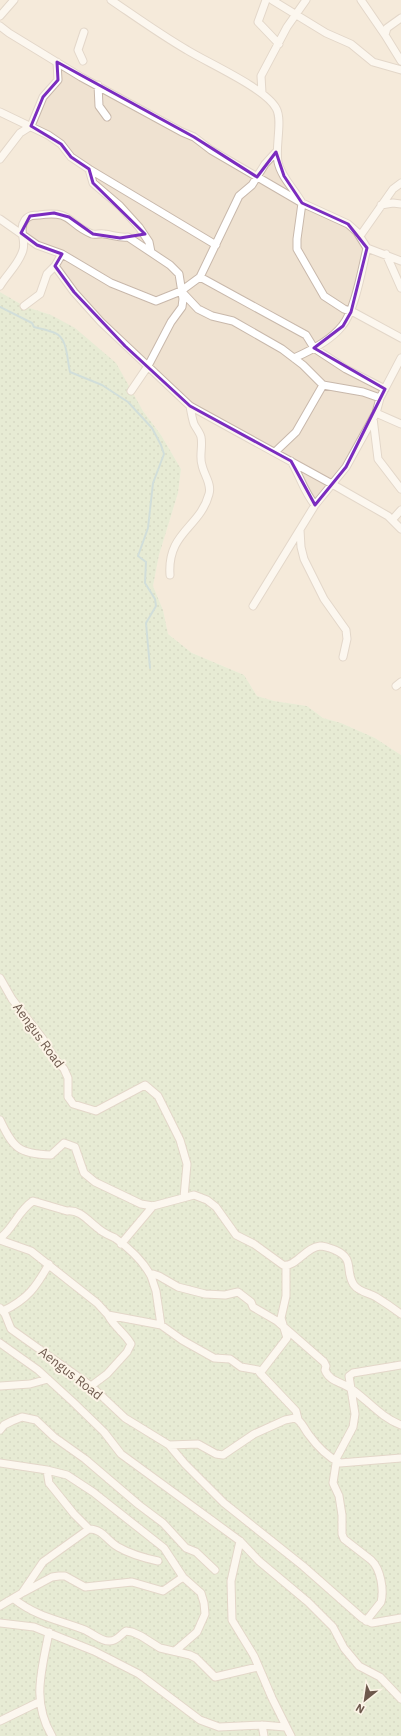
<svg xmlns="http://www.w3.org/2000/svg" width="401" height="1736" viewBox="0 0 401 1736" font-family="'IBM Plex Sans',sans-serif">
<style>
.residential{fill:#efe2d1}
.grass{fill:url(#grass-dots)}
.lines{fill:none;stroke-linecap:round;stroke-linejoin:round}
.stream{stroke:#a1c8d0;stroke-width:2}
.minor-casing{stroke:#c8b8ab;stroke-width:9}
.minor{stroke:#fff;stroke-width:7}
.marked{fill:none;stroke:#7b2cbf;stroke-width:3;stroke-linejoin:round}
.labels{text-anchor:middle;stroke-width:4;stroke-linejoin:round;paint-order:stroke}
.street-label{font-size:13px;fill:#6d584c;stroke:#fcf4e7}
</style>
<defs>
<pattern id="grass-dots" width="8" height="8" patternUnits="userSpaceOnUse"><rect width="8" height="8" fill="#d0e4c3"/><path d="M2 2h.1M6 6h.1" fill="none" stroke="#adbca1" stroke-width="1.8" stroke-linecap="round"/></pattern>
</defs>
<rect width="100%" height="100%" fill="#f9f0e2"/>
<path class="residential" d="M0 0H401V755L375 738 341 723 323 718 307 706 274 701 257 696 244 675 192 653 168 634 163 610 153 586 159 555 178 493 181 469 161 435 143 411 131 391 51 315 24 306 0 292Z"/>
<path class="grass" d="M0 292 24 306 51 315 75 328 116 363 143 411 161 435 181 469 178 493 159 555 153 586 163 610 168 634 192 653 244 675 257 696 274 701 307 706 323 718 341 723 375 738 401 755V1736H0Z"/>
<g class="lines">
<path class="stream" d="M0 307 32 323 34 327C41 329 48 330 55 333 68 338 67 361 70 372L102 385 128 402 152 428 161 445 164 454 153 483 148 528 138 556 146 562 145 583 155 599 156 606 146 623 150 668"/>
<defs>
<path id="minor" d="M111 0C136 17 161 35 187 50 208 63 265 88 276 108 283 120 275 146 278 162 281 177 295 190 302 203L297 239V249L324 296 344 309 355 313 401 338
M266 0 258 22 279 44
M272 0 326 33 351 44 373 62 401 70
M361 0 385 35
M0 16 14 0
M401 18 387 28 385 35 401 61
M0 26 9 33 81 77 182 132 194 137 211 150 302 203 348 224 357 232 367 248 401 261
M83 61 78 50 84 32
M98 85 99 106 107 117
M262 93 261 76 287 27 306 0
M0 112 48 135 61 144 71 157 89 169 93 183 120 206 139 227 149 242 151 252
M0 159 20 133 31 126 43 97 58 80 57 62
M89 169 216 245
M381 205 393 203 401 204
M0 219 37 245 62 254 111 283 156 301 181 291 200 277 239 196 252 185 265 164 276 152
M360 236 393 189 401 183
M62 254 55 266 74 292 101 322 190 406 332 484 388 516 401 529
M386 254 401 288
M200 277 306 335 314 348 346 369 385 389
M0 286C7 274 19 264 23 250 26 239 18 230 25 220 29 215 34 215 39 215 73 210 67 224 92 234 96 235 100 233 104 234 113 235 119 238 128 237L170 265 179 274 183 299 182 307 171 322 148 366 131 391
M182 292 198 309 212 316 233 321 282 349 303 365 323 385 296 432 275 452
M24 306 40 294 47 274 55 266
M294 358C310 351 331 340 342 326 355 311 362 268 367 248
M323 385 363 392 380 398
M376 413 401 424
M373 418 378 459 401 489
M291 461C300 476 304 492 315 505
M392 520 401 510
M300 530 301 547 304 559 324 599 346 630 347 639 343 657
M170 575C167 532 200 528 209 494 212 484 204 475 202 465 199 457 203 446 201 437 200 433 196 428 194 424 192 418 191 412 190 406
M253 606 315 505 346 467 376 413 380 398 401 358
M396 686 401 682
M0 978 12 999 43 1039 55 1059 64 1069 68 1078V1097L73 1104 96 1111 145 1085 158 1096 180 1140 187 1164 184 1197
M0 1120C13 1148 19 1154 51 1155L64 1143 75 1147 84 1173 95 1182 141 1204 153 1206 194 1195 207 1200 216 1207 236 1235 254 1244 283 1265C295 1268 306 1247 320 1246 325 1246 330 1248 335 1250 356 1259 344 1271 354 1285 359 1292 369 1293 376 1297 384 1302 393 1308 401 1314
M0 1238C14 1228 17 1212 33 1201L67 1211C80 1209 89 1222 99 1229 103 1233 109 1235 115 1238 129 1248 143 1261 151 1276L153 1274 159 1276 178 1287 205 1294 225 1295 238 1292 251 1302 253 1307 277 1321 324 1362 326 1366 325 1370C329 1381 341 1382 350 1388 368 1400 380 1417 401 1425
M0 1240 31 1251 97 1303 108 1315
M121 1244 153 1206
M286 1266V1296L281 1318 287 1338 260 1373 296 1411 298 1419
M151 1276 156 1291 161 1325
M0 1308 5 1314 11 1329 91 1386 125 1418 169 1445 185 1464 224 1503 303 1566 362 1618 372 1623 401 1618
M3 1311C28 1299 36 1287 49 1264
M0 1343 38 1370 73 1402 104 1432 121 1454 240 1541 259 1561 308 1602 333 1627 344 1648 359 1666 380 1677 401 1699
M0 1386 30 1384 48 1379
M91 1386 107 1374 127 1352 131 1344C125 1333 114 1327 108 1315L161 1325 182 1340 214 1358 230 1359 241 1367 258 1370 260 1373
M0 1430 4 1425 12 1421 22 1417 36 1420 54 1437 85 1459 139 1505 163 1523 186 1548 196 1552 215 1570
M169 1445 198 1444 216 1454 223 1455 254 1434 285 1420 295 1418C302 1421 304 1429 309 1435 317 1446 328 1457 340 1463L401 1458
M0 1463 47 1470 67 1475 93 1492 164 1548 183 1577 201 1593 204 1603 205 1614 197 1632 175 1651
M47 1470 49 1483 74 1514 89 1529
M240 1541 231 1581 232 1620 254 1656 272 1698 291 1736
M24 1592 52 1577 59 1576H65L85 1587 132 1582 163 1591 183 1577
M14 1599C37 1617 59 1620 85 1630 92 1633 102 1642 110 1641 117 1641 121 1634 126 1631L132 1632 141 1636 160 1648 190 1655 196 1658 215 1677 258 1667
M0 1606 22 1593 43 1562 89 1529C103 1529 107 1541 118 1547 130 1554 144 1558 158 1561
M366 1621 381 1602C384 1590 381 1569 371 1560L344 1539 342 1534V1515L339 1496 333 1483 337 1457 353 1427 355 1414 349 1376 353 1373 401 1365
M0 1623 34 1627 94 1651 139 1674 200 1720 219 1727 262 1725 285 1727
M49 1632C42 1670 31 1701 52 1736
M0 1721 39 1702
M262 1725 264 1736"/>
</defs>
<use href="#minor" class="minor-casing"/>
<use href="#minor" class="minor"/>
</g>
<path d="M0 0H401V1736H0ZM57 62 194 137 257 177 276 152 284 176 302 203 348 224 367 248 351 312 343 326 314 348 385 389 346 467 315 505 291 461 190 406 125 346 74 292 55 266 62 254 37 245 21 233 30 216 54 213 69 217 93 234 120 238 145 234 93 183 89 169 71 157 61 144 31 126 43 97 58 80Z" fill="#f9f0e2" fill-opacity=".55" fill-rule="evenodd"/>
<path class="marked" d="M57 62 194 137 257 177 276 152 284 176 302 203 348 224 367 248 351 312 343 326 314 348 385 389 346 467 315 505 291 461 190 406 125 346 74 292 55 266 62 254 37 245 21 233 30 216 54 213 69 217 93 234 120 238 145 234 93 183 89 169 71 157 61 144 31 126 43 97 58 80Z"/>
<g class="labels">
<g class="street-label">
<text transform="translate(39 1035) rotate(54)" y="5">Aengus Road</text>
<text transform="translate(71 1373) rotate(38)" y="5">Aengus Road</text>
</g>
</g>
<g transform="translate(365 1700) rotate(210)" stroke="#fcf4e7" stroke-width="3" paint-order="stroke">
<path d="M0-3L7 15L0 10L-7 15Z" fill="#6d584c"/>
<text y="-6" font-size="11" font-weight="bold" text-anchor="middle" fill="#6d584c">N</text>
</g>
</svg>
